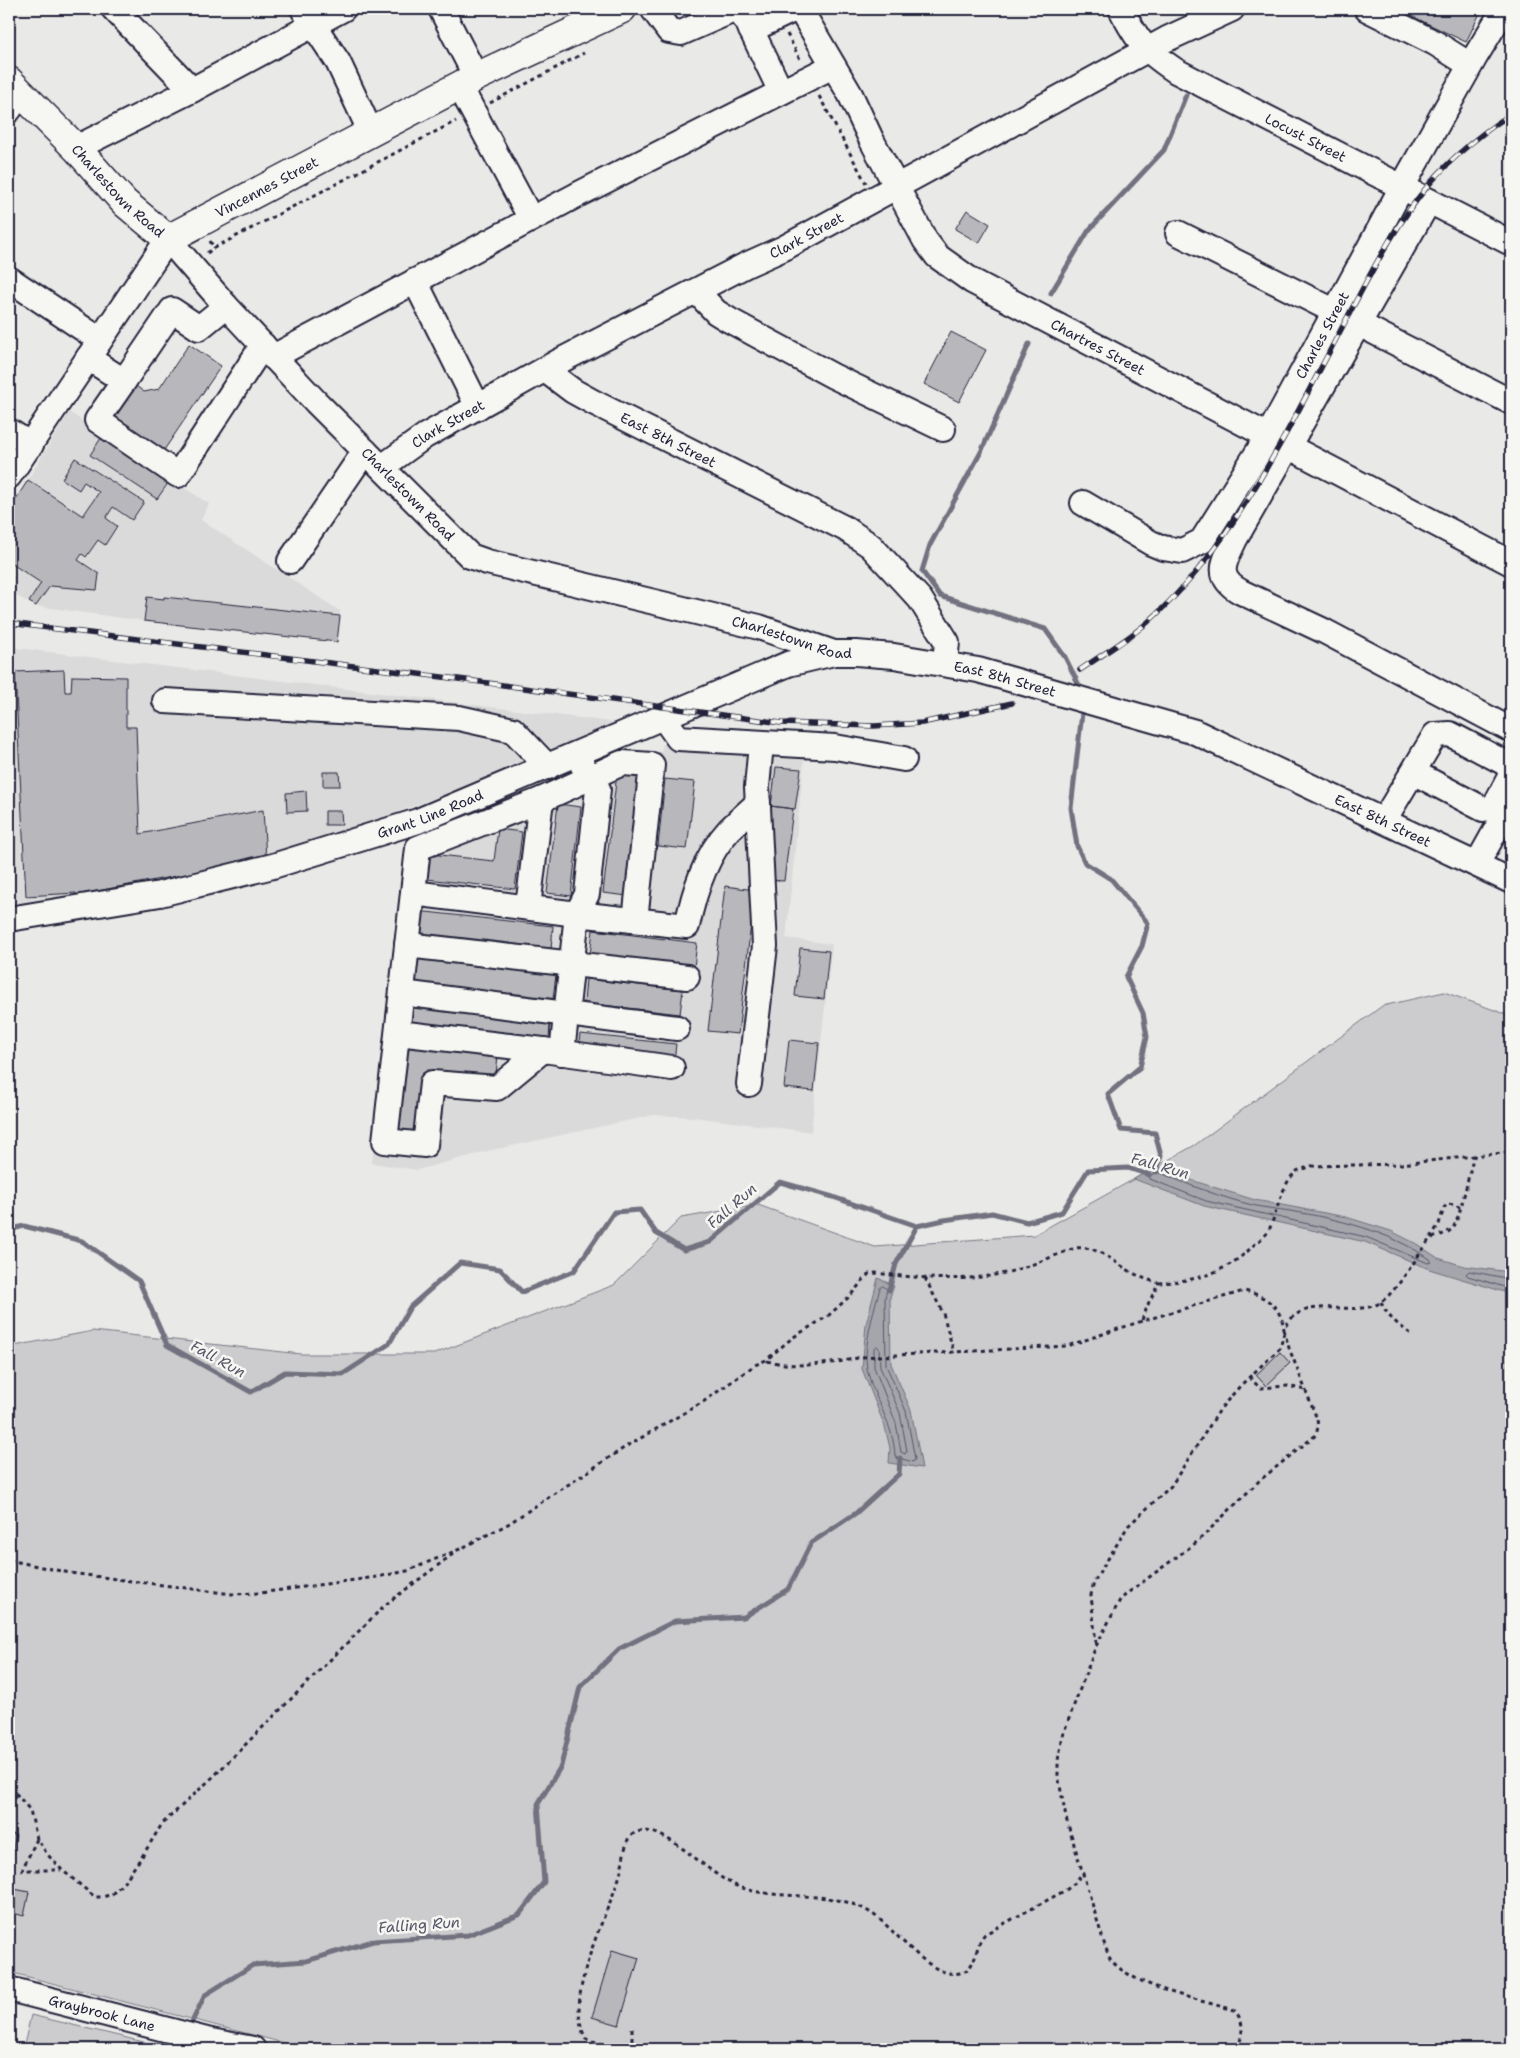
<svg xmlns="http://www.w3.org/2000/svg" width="1520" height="2058" viewBox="0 0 1520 2058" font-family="'Shantell Sans',sans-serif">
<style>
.built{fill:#dadada}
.green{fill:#ccccce;stroke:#777784}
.water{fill:#a5a5ac;stroke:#71717f}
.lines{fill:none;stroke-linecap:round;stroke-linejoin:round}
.shore{stroke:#565668;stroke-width:1}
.stream{stroke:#71717f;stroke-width:5}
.building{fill:#b8b8bc;stroke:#22223b}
.minor-casing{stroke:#22223b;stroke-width:28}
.major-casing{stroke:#22223b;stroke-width:31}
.path{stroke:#22223b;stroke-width:3;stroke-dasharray:4 4;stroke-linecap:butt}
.minor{stroke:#f6f6f2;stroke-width:24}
.major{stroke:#f6f6f2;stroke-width:28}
.rail-casing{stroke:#22223b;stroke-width:5.5}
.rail{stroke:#f6f6f2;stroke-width:4;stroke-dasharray:11;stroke-linecap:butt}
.labels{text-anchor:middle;stroke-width:5;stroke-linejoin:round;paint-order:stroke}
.street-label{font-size:14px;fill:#22223b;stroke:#f6f6f2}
.water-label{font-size:15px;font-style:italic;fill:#565668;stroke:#f6f6f2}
</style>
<rect width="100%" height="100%" fill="#e9e9e7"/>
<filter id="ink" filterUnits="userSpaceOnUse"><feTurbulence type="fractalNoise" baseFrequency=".02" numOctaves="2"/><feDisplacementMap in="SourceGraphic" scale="10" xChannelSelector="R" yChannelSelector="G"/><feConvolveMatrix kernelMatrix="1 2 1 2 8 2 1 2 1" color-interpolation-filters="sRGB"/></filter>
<g filter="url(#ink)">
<path class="built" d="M69 412 209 504 201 520 340 611 337 642 144 621 36 606 9 592V583L18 568 9 562V510Z
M9 647 628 724 275 859 70 901 9 909Z
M671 741 731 754 775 748 805 750 786 938 832 944 811 1132 693 1117 654 1115 488 1151 417 1170 372 1163 408 844 636 754 651 751 661 752 663 743Z"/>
<path class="green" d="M1444 992 1511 1016V2049H307L9 1972V1347L93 1331 301 1354H434L614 1285 681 1218 758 1205 875 1247 1034 1235 1195 1145 1382 1006Z
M31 2015 173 2049H23Z"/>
<path class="water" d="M1156 1166 1194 1181 1255 1200 1346 1217 1391 1231 1415 1243 1438 1258 1464 1266 1502 1271 1511 1274V1294L1429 1269 1365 1242 1204 1206 1134 1179Z
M878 1278 894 1286 890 1297 891 1364 911 1410 922 1468 889 1463 890 1448 885 1427 862 1369 866 1324Z"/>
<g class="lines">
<path class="shore" d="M1158 1172C1189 1185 1220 1197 1252 1205 1264 1208 1278 1209 1290 1211 1339 1219 1388 1231 1430 1259L1431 1262 1428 1263 1366 1237 1206 1201 1150 1179V1176Z
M1511 1279 1469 1271 1466 1274 1468 1276 1511 1289
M883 1286 887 1289 885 1298 886 1365 906 1411 915 1459 913 1462 895 1457C894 1422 873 1400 867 1368 863 1347 874 1309 880 1288Z
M877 1346 879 1348 880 1367 900 1413 907 1451 905 1454 901 1452 896 1423 874 1367V1348Z"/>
<path class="stream" d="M1051 293 1089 230 1164 150 1186 95
M1029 344 981 452 930 545 922 571 940 596 1045 629 1065 657 1080 687
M1082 713 1071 808 1077 846 1085 863 1111 879 1148 923 1142 946 1126 977 1143 1013 1147 1037 1140 1067 1108 1094 1121 1130 1155 1133 1161 1156 1157 1172
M9 1230 24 1226 82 1241 139 1281 167 1345 251 1392 285 1372 343 1374 389 1344 410 1307 460 1263 500 1269 522 1292 574 1271 614 1212 640 1210 656 1233 684 1250 710 1242 780 1182 833 1197 917 1226 944 1220 992 1213 1027 1222 1062 1212 1088 1170 1128 1168 1149 1175
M889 1290 896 1264 917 1226
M189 2028 205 1995 253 1965 306 1961 373 1941 468 1935 519 1915 544 1882 538 1804 561 1766 580 1687 619 1649 675 1621 744 1617 788 1589 811 1543 856 1513 899 1474 900 1458"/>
</g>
<path class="building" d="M1397 9H1482L1466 42Z
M967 210 990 224 979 243 955 229Z
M951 332 986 350 959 402 924 384Z
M189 344 221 366 160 456 107 420 132 383 144 392 159 389Z
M103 435 171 479 157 499 90 455Z
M75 458 144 502 132 520 113 507 106 518 117 526 105 545 98 540 86 557 82 554 78 560 99 574 97 590 50 586 36 606 29 602 41 583 9 562V510L28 480 83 516 99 492 84 482 79 490 62 479Z
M147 597 164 599V597L340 616 337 642 144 621Z
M64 670 65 692H71L72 676 126 677V727H136L140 834 263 810 266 859 76 895V893L26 896 15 672Z
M776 767 801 769 795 809 771 806Z
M323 772H339L340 786H323Z
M617 773 642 776 628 896 603 893Z
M665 779 695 782 687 849 658 846Z
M306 791 307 811 287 812 286 793Z
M558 804 581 807 571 896 547 893Z
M770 806 793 809 784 881 768 880 764 863Z
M325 811H341L342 825H325Z
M498 829 522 832 515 889 427 879 430 854 494 861Z
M725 886 755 890 738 1034 708 1031Z
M417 911 553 926 551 950 415 935Z
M593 930 697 943 694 967 590 955Z
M800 948 829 951 824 999 795 996Z
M412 958 556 975 553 999 409 983Z
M586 979 683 990 680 1014 584 1003Z
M406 1006 550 1022 549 1040 405 1024Z
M580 1034 676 1044 674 1062 578 1051Z
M789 1040 819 1043 814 1091 784 1088Z
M401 1046 498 1056 495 1082 423 1074 417 1137 392 1134Z
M1280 1352 1290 1363 1266 1386 1256 1375Z
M9 1833 16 1835 9 1867Z
M9 1888 29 1892 24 1916 9 1912Z
M612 1950 639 1958 619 2025 592 2017Z"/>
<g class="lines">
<defs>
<g id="minor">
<path d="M114 9 192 90 343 9"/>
<path d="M303 9 338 62 371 133"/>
<path d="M441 9 476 77"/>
<path d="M653 9 669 31 681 33 736 9 747 21 781 92"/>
<path id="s1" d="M800 9 850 94 871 139 925 240 937 256 972 281 1511 563"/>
<path id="s2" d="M1121 9C1138 42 1145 50 1176 71L1511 243"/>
<path d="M1367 9 1435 43 1470 65"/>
<path d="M751 30 795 9"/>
<path d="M460 87 531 219"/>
<path d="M9 110 21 92"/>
<path d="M76 148 192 90"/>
<path d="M1429 201 1235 539C1224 562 1214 577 1241 592L1324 631 1511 730"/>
<path d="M1178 233 1336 312"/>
<path d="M9 279 100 340"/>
<path d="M415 281 478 407"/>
<path d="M696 291 716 312 729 320 833 376 943 429"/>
<path d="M1359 324 1511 402"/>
<path d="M273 357 577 195 833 66"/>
<path d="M88 358 124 381 172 310 199 328 226 306"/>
<path id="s3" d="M545 370 573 391 593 402 846 529 871 546 920 599 947 642 945 663"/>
<path d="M124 381 97 420 178 475 263 345"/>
<path d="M9 431 31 445"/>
<path id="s4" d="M382 467 425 436 558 362 746 265 784 248 1167 39 1232 9"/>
<path id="s5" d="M9 476 168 239 226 306 316 402 470 556 487 562 759 627 834 653H856L894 656 978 670 1195 732 1511 881"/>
<path id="s6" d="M1083 503 1151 543 1163 548 1182 551 1202 541 1268 436 1402 187 1475 57 1504 9"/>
<path d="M290 561 365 451"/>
<path d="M165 701 459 718 513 730 548 767"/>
<path d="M664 718 678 738 835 747 904 759"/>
<path d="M541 800 418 848 385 1141 425 1145 432 1083 497 1088 543 1050 672 1068"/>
<path d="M1384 820 1435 735 1450 734 1507 764 1511 775 1494 807 1483 809 1413 772"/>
<path d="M1477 864 1511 803"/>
<path d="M413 893 577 914 587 894 598 789 583 766"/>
<path d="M528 907 541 800 622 763 652 765 635 920"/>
<path id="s7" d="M9 919 160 894 273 866 418 821 788 664 834 653"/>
<path d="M407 945 687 977"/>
<path d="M402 993 677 1028"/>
<path d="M398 1033 543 1050"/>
<path d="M562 1053 577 914 687 926C694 892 705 856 729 830 738 821 748 812 758 803"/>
<path d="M749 1084 765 946 757 787 761 744"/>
<path id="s8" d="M9 1989 211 2041 253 2049"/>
</g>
<g id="major">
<path id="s9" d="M9 81 76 148 125 203 168 239 476 77 622 9"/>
</g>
</defs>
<use href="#minor" class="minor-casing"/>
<use href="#major" class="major-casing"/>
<path class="path" d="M787 34 801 61
M819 96 866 183
M490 103 584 53
M210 241 214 248 456 121
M207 253 214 248
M1460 1208 1456 1205 1447 1204 1444 1208 1439 1224 1430 1239C1437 1236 1446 1234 1452 1229 1460 1221 1469 1171 1474 1156L1511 1152
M925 1278 943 1313 954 1353
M1381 1302C1388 1318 1398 1325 1413 1335
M1142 1320 1149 1302 1159 1283C1196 1281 1226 1273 1253 1246 1258 1241 1266 1236 1269 1230 1277 1213 1282 1182 1297 1171 1301 1169 1307 1168 1311 1166L1401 1164 1474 1156
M767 1361C797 1368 831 1365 861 1357L1067 1346 1142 1321 1244 1291C1266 1295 1282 1308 1284 1330 1300 1290 1356 1320 1381 1302 1397 1291 1418 1255 1430 1239
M1249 1377 1260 1388 1288 1386 1305 1390
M9 1560 70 1573 232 1594 260 1593 377 1577 407 1571 460 1549 508 1524 627 1446 703 1402 755 1365 766 1360 792 1338 828 1316 850 1296 865 1278 869 1274 875 1273C918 1278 966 1283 1009 1272 1031 1266 1053 1256 1075 1248 1100 1245 1116 1265 1137 1275 1144 1279 1152 1281 1159 1283
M1096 1644 1091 1595 1094 1582 1128 1526 1171 1486 1221 1408 1240 1386 1280 1348 1284 1333
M9 1691H15
M9 1779 12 1789 30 1810 37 1839 47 1854 62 1870 95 1897H103L112 1894 124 1882 143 1855 162 1824 213 1777 385 1605 453 1554
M37 1839 22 1870H61
M632 2028V2049
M619 2049 586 2039C563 1998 604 1922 618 1881 623 1867 623 1851 629 1837 633 1834 637 1831 642 1831 670 1829 710 1876 737 1886 779 1903 831 1887 871 1913 894 1927 930 1980 960 1973 978 1969 974 1945 985 1934L1066 1890 1076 1882 1082 1873
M1238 2049C1242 2034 1246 2023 1234 2010 1201 2000 1133 1987 1111 1960 1108 1956 1107 1950 1105 1946L1066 1818 1058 1775V1760L1064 1732 1096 1646 1120 1600 1129 1592 1197 1542 1259 1481 1316 1435 1318 1427 1317 1419 1289 1348 1284 1330"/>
<use href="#minor" class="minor"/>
<use href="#major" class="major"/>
<defs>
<path id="rail" d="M9 623 466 680 781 723 874 726 922 723 1012 703
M1080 670C1103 654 1127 640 1148 622 1176 597 1201 568 1223 537 1270 469 1307 394 1346 320 1368 278 1390 235 1419 197 1443 165 1477 136 1511 114"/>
</defs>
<use href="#rail" class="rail-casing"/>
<use href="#rail" class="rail"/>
</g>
</g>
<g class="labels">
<g class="street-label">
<text dy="5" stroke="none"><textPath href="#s2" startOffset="230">Locust Street</textPath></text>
<text dy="5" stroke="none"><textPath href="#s9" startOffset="336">Vincennes Street</textPath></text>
<text dy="5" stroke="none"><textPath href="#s9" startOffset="155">Charlestown Road</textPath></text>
<text dy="5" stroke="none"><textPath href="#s4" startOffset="484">Clark Street</textPath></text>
<text dy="5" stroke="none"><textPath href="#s6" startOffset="372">Charles Street</textPath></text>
<text dy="5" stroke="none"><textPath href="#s1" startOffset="468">Chartres Street</textPath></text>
<text dy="5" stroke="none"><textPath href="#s4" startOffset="79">Clark Street</textPath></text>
<text dy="5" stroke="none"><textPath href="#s3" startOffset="142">East 8th Street</textPath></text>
<text dy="5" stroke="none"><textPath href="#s5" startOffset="636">Charlestown Road</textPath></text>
<text dy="5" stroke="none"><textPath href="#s5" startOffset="1056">Charlestown Road</textPath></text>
<text dy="5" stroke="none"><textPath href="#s5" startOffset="1274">East 8th Street</textPath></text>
<text dy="5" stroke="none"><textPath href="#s7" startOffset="435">Grant Line Road</textPath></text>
<text dy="5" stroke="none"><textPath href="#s5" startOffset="1679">East 8th Street</textPath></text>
<text dy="5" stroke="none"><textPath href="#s8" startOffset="96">Graybrook Lane</textPath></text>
</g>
<g class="water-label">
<text transform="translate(1160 1166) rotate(16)" y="5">Fall Run</text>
<text transform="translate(732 1206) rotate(-41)" y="5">Fall Run</text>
<text transform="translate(218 1359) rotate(29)" y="5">Fall Run</text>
<text transform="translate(419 1925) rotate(-4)" y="5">Falling Run</text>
</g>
</g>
<rect width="1520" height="2058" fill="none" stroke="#f6f6f2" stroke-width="30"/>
<rect x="15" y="15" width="1490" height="2028" fill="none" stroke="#22223b" stroke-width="2" filter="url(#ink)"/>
</svg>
